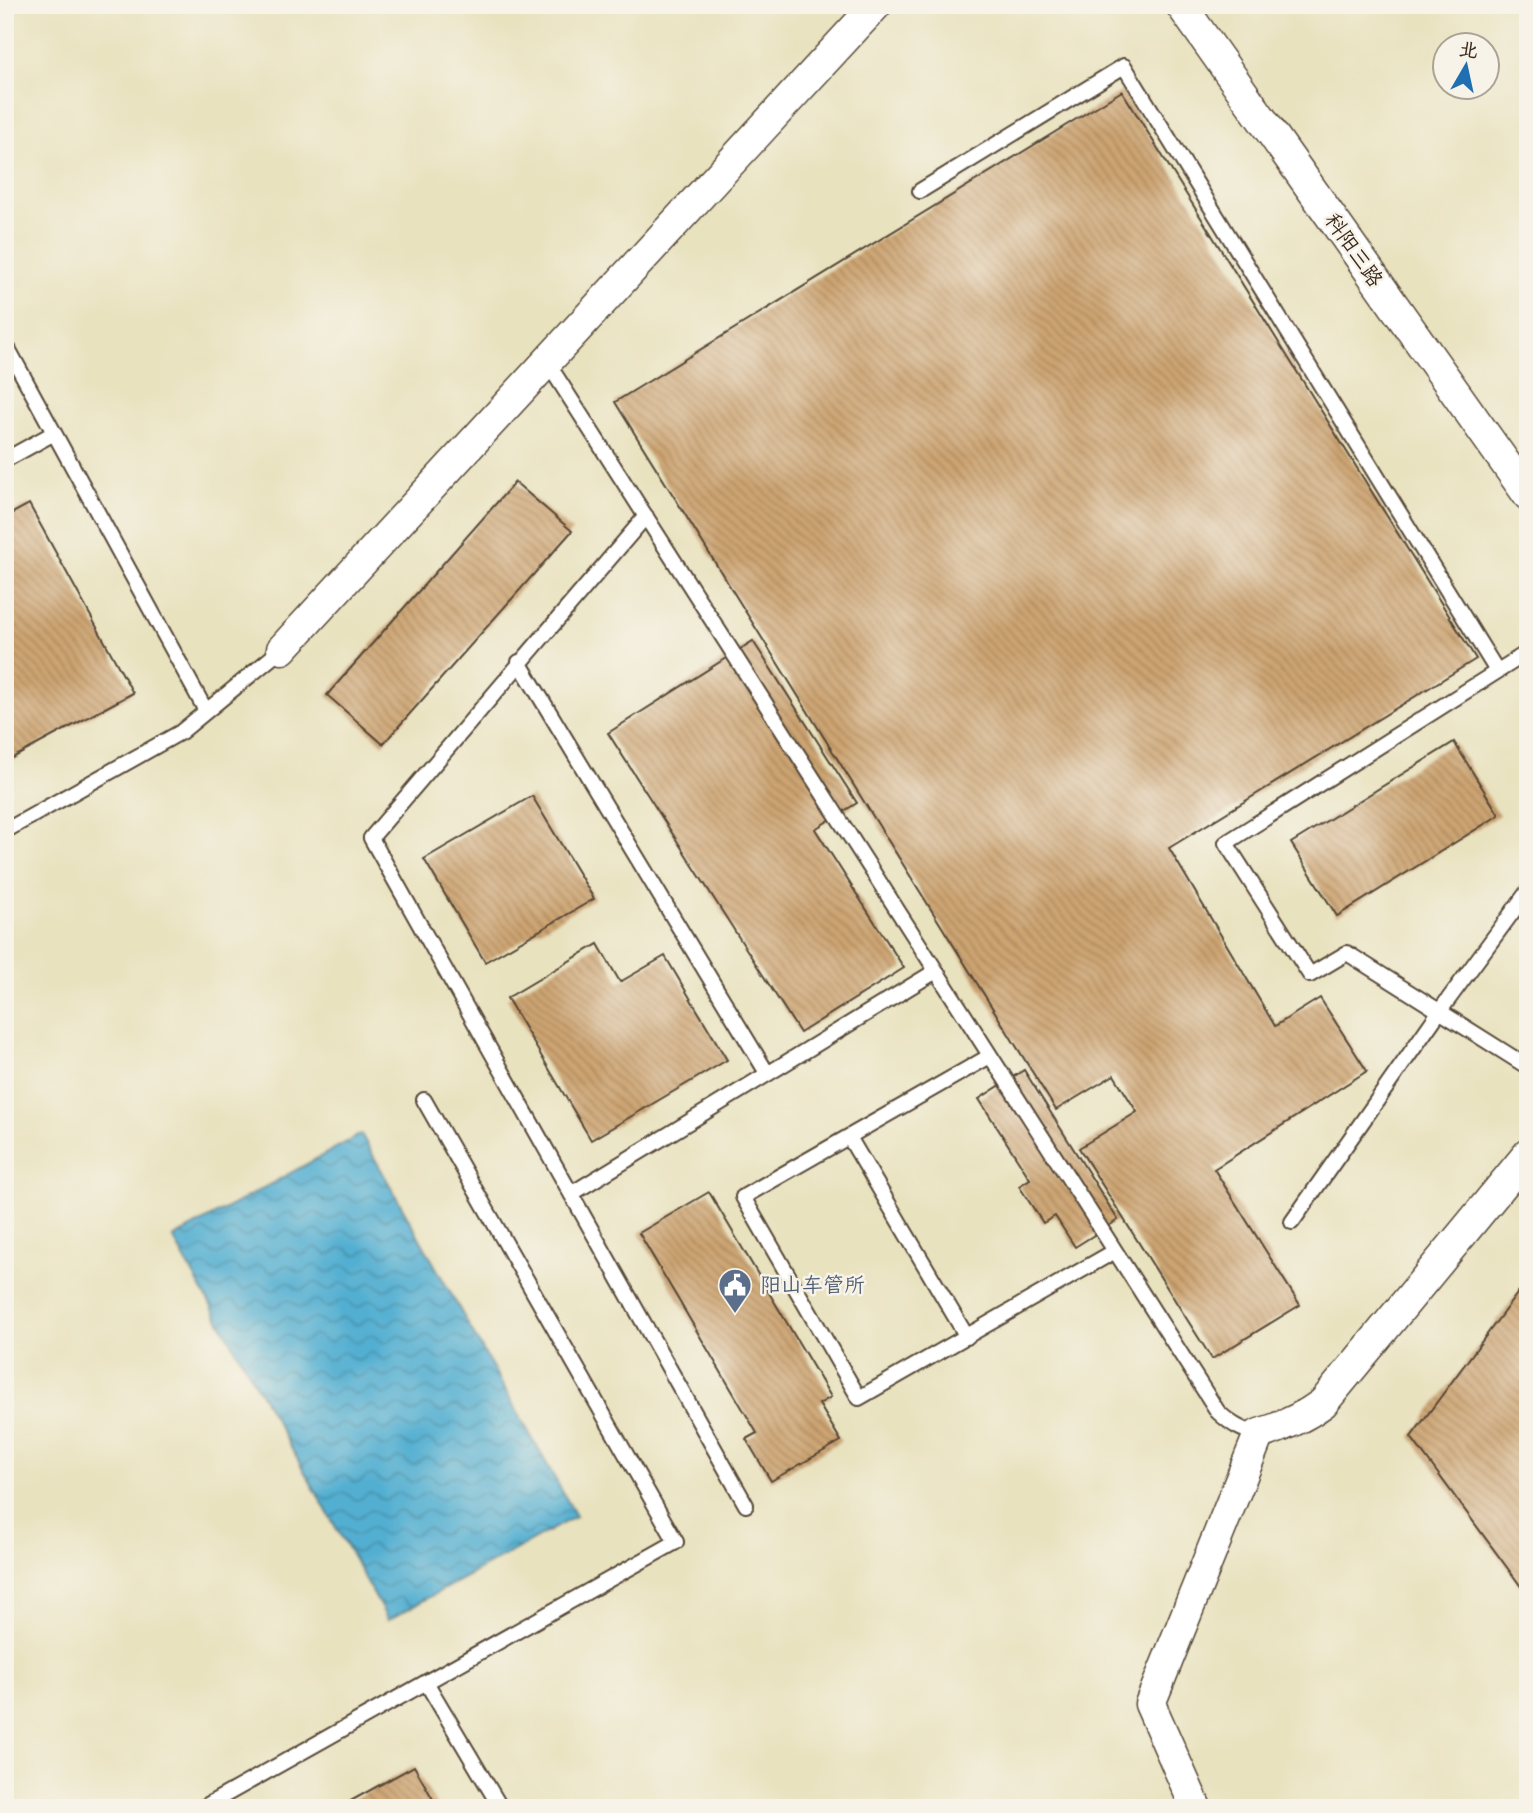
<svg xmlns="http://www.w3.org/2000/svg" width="1533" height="1813" viewBox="0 0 1533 1813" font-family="'Gochi Hand','LXGW WenKai TC',sans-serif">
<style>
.water{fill:url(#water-waves);stroke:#476c78;stroke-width:2}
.building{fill:url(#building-back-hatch)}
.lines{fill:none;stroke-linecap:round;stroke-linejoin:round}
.lane-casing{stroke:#554636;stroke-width:18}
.street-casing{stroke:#554636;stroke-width:33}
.lane{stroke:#fff;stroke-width:14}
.street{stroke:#fff;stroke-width:30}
.labels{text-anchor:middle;stroke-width:5;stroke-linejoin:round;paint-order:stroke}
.street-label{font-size:21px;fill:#3b2a1e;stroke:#f7f3e8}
.service-label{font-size:21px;fill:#4e5e75;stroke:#f7f3e8;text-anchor:start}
</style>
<defs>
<pattern id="water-waves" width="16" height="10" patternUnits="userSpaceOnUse" patternTransform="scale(1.75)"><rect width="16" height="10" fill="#53afd1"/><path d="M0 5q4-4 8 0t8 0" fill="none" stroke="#468fa9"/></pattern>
<pattern id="building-back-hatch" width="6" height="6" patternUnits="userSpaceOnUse" patternTransform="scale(1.75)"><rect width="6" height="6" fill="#cda472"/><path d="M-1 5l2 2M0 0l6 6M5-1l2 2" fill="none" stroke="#a8865d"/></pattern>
</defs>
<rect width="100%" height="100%" fill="#f7f3e8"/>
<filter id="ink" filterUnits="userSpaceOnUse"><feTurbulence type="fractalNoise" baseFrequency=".0143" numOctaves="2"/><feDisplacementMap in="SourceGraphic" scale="14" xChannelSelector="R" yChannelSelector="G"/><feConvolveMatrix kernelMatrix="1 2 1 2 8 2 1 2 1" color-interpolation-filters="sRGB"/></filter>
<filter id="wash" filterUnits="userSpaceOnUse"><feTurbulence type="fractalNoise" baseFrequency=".00686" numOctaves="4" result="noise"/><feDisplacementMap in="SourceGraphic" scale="28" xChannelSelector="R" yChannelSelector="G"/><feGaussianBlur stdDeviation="1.57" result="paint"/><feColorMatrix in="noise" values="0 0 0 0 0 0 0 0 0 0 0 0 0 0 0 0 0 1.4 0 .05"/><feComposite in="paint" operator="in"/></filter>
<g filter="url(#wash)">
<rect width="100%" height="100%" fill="#e9e2bf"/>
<path class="water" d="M361 1134 576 1516 388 1620 173 1238Z"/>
<g id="blocks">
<path class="building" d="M1122 91 1476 659 1169 848 1275 1026 1320 998 1367 1071 1214 1169 1300 1305 1212 1359 1079 1148 1137 1112 1114 1075 1056 1110 615 402Z
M515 482 572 531 383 744 327 695Z
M29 504 133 693 5 762V517Z
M753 641 857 803 815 829 904 968 800 1033 608 733Z
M1454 742 1499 815 1337 916 1291 843Z
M532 796 594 899 485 962 424 859Z
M598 944 620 982 665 956 727 1060 591 1140 507 998Z
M1024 1070 1118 1220 1075 1247 1055 1216 1043 1223 1019 1186 1030 1179 979 1099Z
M709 1192 831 1397 819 1404 841 1441 771 1481 746 1439 757 1433 639 1233Z
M1528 1279V1596L1411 1437Z
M414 1766 438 1808H338Z"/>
</g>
</g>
<g filter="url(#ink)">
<use href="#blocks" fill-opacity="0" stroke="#554636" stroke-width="2"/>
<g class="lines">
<defs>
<path id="lane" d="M920 191 1124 66 1497 671
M5 343 206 711
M547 362 1218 1412C1231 1424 1242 1431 1259 1434
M5 460 54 433
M646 516 371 838 746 1505
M1528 652 1226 843 1310 975 1347 953 1528 1067
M519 662 767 1073
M5 831 181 732 282 649
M990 1056 743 1197 859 1398 1115 1251
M849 1137 967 1337
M571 1194 936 971
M1292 1222 1439 1012 1528 891
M426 1682 499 1805 494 1808
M202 1808 676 1542 424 1100"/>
<path id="street" d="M1181 5 1528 495
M282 649 876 5
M1196 1808 1150 1704 1259 1434C1283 1427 1303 1418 1323 1403L1528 1154"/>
</defs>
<use href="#lane" class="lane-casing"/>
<use href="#street" class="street-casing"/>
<use href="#lane" class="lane"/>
<use href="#street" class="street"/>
</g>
</g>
<defs>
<symbol id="civic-pin" viewBox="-11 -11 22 30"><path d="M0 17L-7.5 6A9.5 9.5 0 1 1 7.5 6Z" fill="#5c6f8a" stroke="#f7f3e8"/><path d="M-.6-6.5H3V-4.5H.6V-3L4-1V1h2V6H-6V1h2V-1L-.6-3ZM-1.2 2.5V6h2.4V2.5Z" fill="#fff"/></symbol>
</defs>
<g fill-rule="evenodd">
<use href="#civic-pin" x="716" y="1266" width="38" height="52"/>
</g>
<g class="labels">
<g class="street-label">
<text transform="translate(1354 250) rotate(55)" y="7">科阳三路</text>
</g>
<g class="service-label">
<text x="760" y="1292">阳山车管所</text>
</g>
</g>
<rect width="1533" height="1813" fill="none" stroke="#f7f3e8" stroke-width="28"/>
<g transform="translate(1466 66) rotate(9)"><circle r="33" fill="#f7f3e8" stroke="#aca397" stroke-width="2"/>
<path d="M0-5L12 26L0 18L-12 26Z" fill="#1f6fb2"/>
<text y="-10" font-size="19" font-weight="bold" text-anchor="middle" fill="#3b2a1e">北</text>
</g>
</svg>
